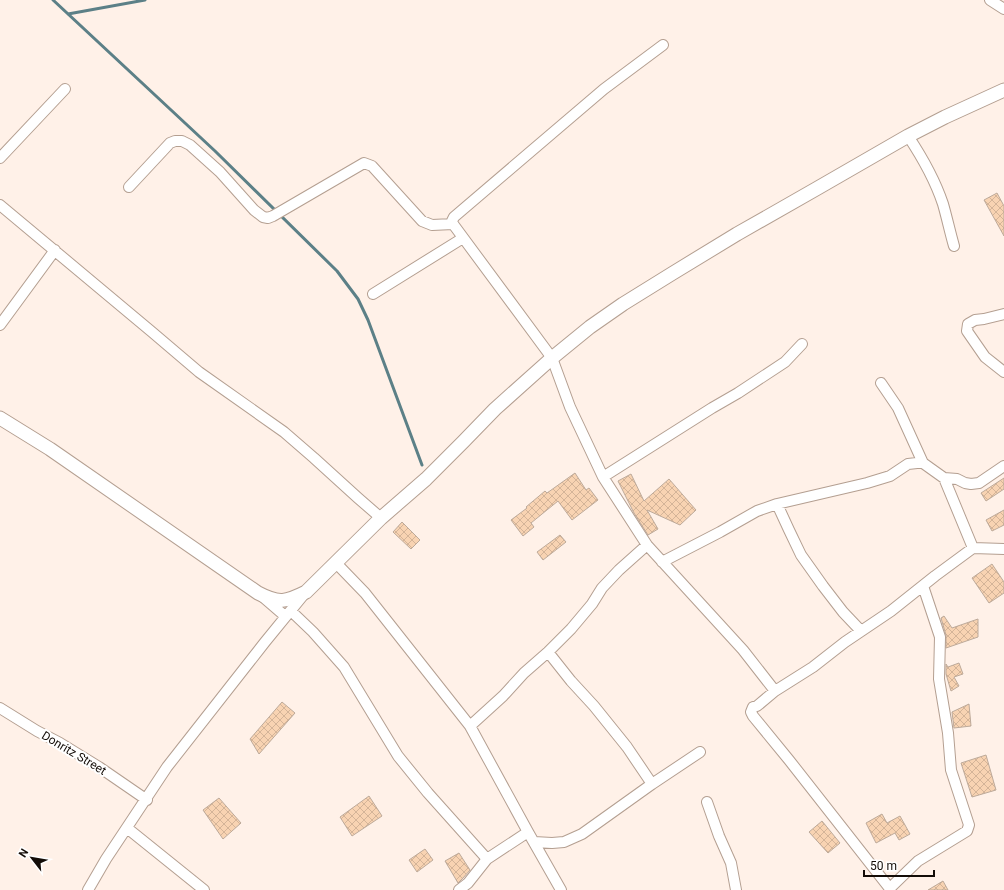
<svg xmlns="http://www.w3.org/2000/svg" width="1004" height="890" viewBox="0 0 1004 890" font-family="Roboto,sans-serif">
<style>
.lines{fill:none;stroke-linecap:round;stroke-linejoin:round}
.stream{stroke:#5c8087;stroke-width:3}
.building{fill:url(#building-cross-hatch);stroke:#bdaa9a}
.minor-casing{stroke:#b49f91;stroke-width:12}
.tertiary-casing{stroke:#b49f91;stroke-width:15}
.minor{stroke:#fff;stroke-width:10}
.tertiary{stroke:#fff;stroke-width:13}
.labels{text-anchor:middle;stroke-width:4;stroke-linejoin:round;paint-order:stroke}
.street-label{font-size:12px;fill:#130c07;stroke:#fff}
</style>
<defs>
<pattern id="building-cross-hatch" width="8" height="8" patternUnits="userSpaceOnUse"><rect width="8" height="8" fill="#f8d3b2"/><path d="M0 0l8 8M0 8l8-8" fill="none" stroke="#d4b498"/></pattern>
</defs>
<rect width="100%" height="100%" fill="#fff1e8"/>
<g class="lines">
<path class="stream" d="M53 0 215 151 337 271 358 299 368 320 422 465
M68 14 145 0"/>
</g>
<path class="building" d="M997 193 1004 206V236L984 200Z
M575 473 586 490 589 488 598 500 572 520 558 501 531 523 534 527 523 536 511 520 527 508 526 507 545 491 547 493Z
M631 474 644 501 669 479 696 510 680 525 647 510 658 529 648 535 634 513 618 481Z
M1004 478V489L986 501 981 493Z
M1004 510V525L992 531 986 520Z
M402 522 420 540 411 549 393 532Z
M560 535 566 542 543 560 537 552Z
M992 564 1004 582V593L989 603 972 578Z
M944 616 952 628 978 619V637L946 648V635L941 618Z
M959 663 963 674 954 677 959 686 951 691 946 674V664L948 667Z
M282 702 295 713 259 754 250 739Z
M969 704 971 726 954 728 952 712Z
M986 755 996 790 972 797 961 763Z
M369 796 382 816 352 836 340 817Z
M219 798 241 823 223 839 203 810Z
M882 814 887 823 900 816 910 834 899 840 895 833 876 843 866 823Z
M822 821 840 843 828 853 809 832Z
M425 849 433 860 417 872 409 860Z
M459 853 470 870 463 878 458 883 445 861Z
M943 881 948 890H928Z"/>
<g class="lines">
<defs>
<path id="minor" d="M990 0 1004 9
M663 45 604 89 454 217 452 221 453 224 552 358 570 407 603 477 647 545 743 650 775 691
M908 136C922 157 935 180 943 204 947 218 950 232 954 246
M0 158 65 89
M129 187 170 143 175 141H182L190 145 220 172 254 210 263 217 268 218 273 216 364 163 372 166 422 221 432 225 453 224
M0 205 152 332 199 372 284 432 314 458 358 498 381 518
M373 294 463 238
M1004 314 984 319 975 320 968 324 967 331 985 357 1004 372
M0 325 55 250
M881 383 898 408 923 463
M603 477 712 408 738 393 785 362 802 344
M944 478 973 548
M777 504 789 530 801 555 823 586 843 612 861 631
M662 562 720 532 757 511 777 504 867 483 890 476 908 464 917 463H923L944 478 957 479 965 483 971 484 979 483 1004 466
M336 563 365 593 470 726 528 832 561 890
M263 597 285 616
M291 611 313 632 344 667 398 756 428 793 487 859
M548 652 571 681 594 706 627 747 652 784
M0 708 37 731 60 743 99 767 147 800
M470 726 503 696 524 673 548 652 571 629 592 604 602 588 619 570 647 545
M707 802 719 836 731 863 736 890
M127 828 204 890
M534 842 552 843 564 842 582 834 652 784 700 752
M890 888 918 861 967 831 969 825 951 770 948 733 939 679 940 637 923 586
M88 890 106 859 167 767 265 642 305 593
M459 890 468 883 487 859 528 832
M891 890 789 760 753 716 751 712 753 707 757 706 775 691 813 667 845 642 891 611 935 576 973 548 1004 549"/>
<path id="tertiary" d="M0 418 50 449 258 593C279 604 286 602 306 592L381 518 426 479 463 442 495 409 552 358 590 327 623 304 673 273 737 234 816 189 908 136 945 117 1004 90"/>
</defs>
<use href="#minor" class="minor-casing"/>
<use href="#tertiary" class="tertiary-casing"/>
<use href="#minor" class="minor"/>
<use href="#tertiary" class="tertiary"/>
</g>
<g class="labels">
<g class="street-label">
<text transform="translate(74 753) rotate(31)" y="4">Donritz Street</text>
</g>
</g>
<g transform="translate(32 858) rotate(301)" stroke="#ffffff" stroke-width="3" paint-order="stroke">
<path d="M0-3L7 15L0 10L-7 15Z" fill="#130c07"/>
<text y="-6" font-size="11" font-weight="bold" text-anchor="middle" fill="#130c07">N</text>
</g>
<path d="M864 870v6h70v-6" fill="none" stroke="#130c07" stroke-width="2"/>
<text x="870" y="870" font-size="12" fill="#130c07" stroke="#ffffff" stroke-width="3" paint-order="stroke">50 m</text>
</svg>
